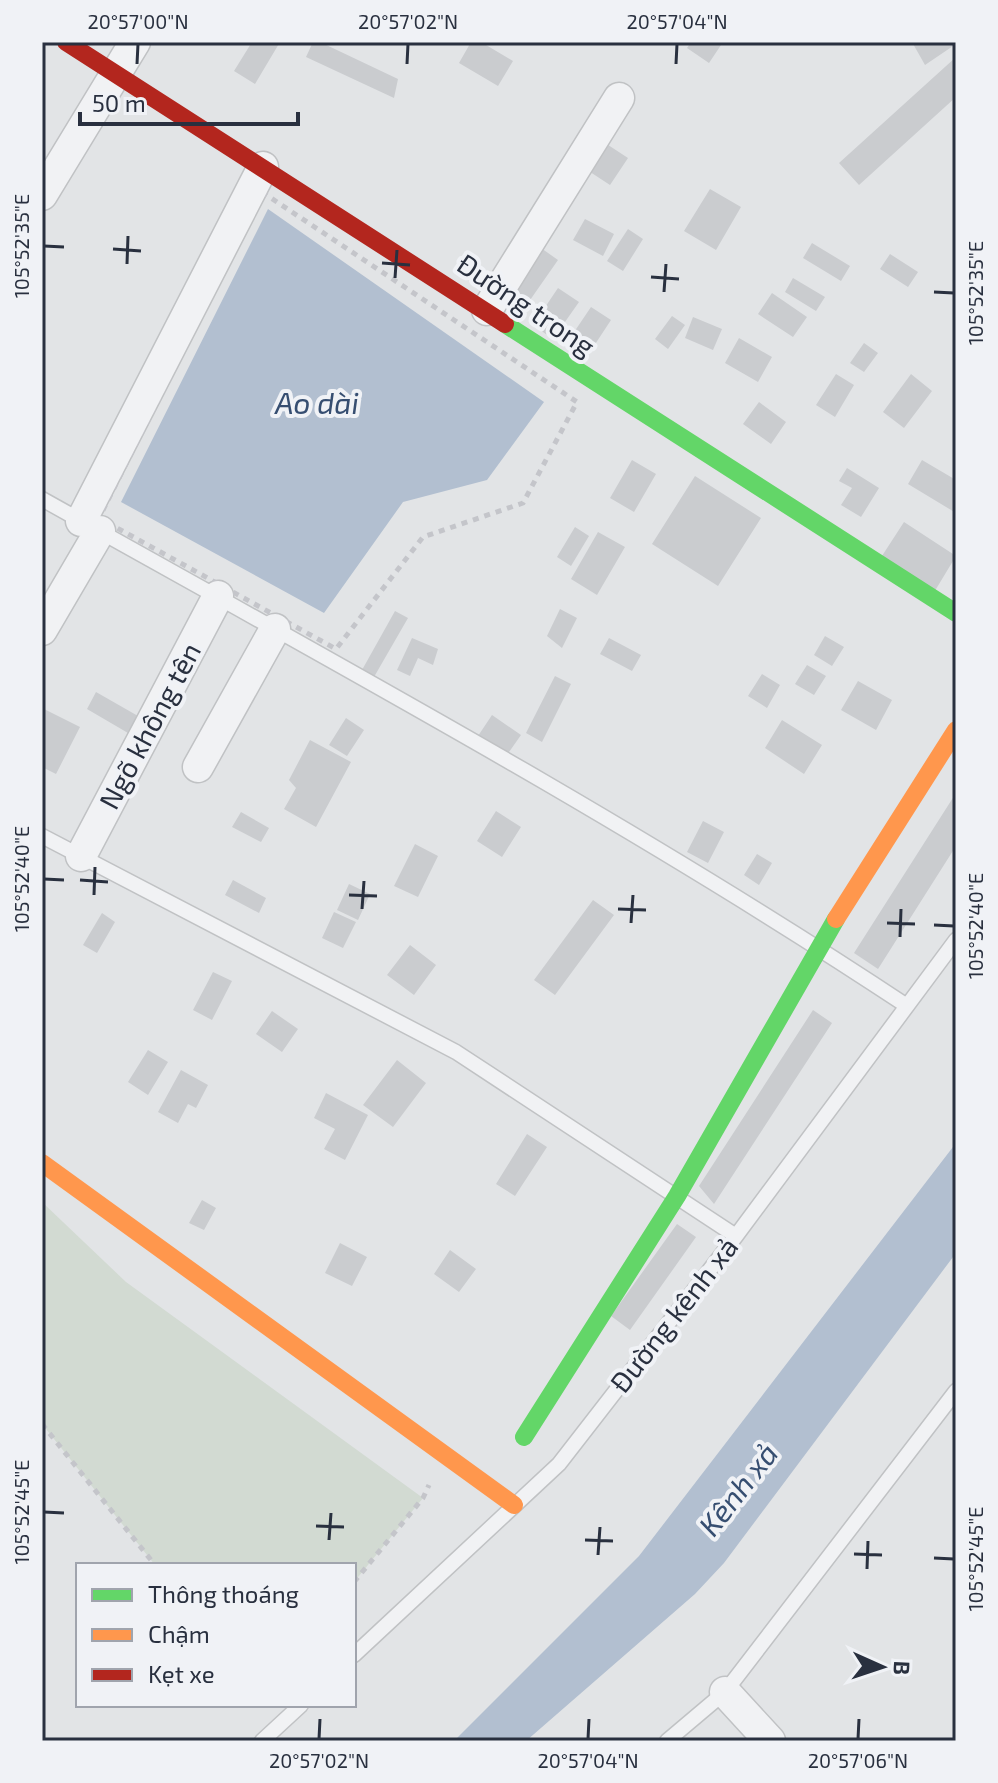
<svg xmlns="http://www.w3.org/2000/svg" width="998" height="1783" viewBox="0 0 998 1783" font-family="'Exo 2',sans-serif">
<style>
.green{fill:#d2dad2}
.water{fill:#b2bfd0}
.building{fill:#cacccf}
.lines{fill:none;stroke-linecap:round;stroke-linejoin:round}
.lane-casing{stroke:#c0c2c4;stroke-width:17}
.street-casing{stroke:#c0c2c4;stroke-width:33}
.path{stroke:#c4c5ca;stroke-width:5;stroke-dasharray:6 6;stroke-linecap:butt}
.lane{stroke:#f1f2f4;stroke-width:14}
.street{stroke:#f1f2f4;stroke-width:30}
.fast{stroke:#63d668;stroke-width:18}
.slow{stroke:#ff974d;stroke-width:18}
.jam{stroke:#b3261e;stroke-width:18}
.ticks{fill:none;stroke:#29303f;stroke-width:3}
.labels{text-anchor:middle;stroke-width:8;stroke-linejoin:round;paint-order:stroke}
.street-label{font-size:28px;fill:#29303f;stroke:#f0f2f6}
.water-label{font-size:30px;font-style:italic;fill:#364e71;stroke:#f0f2f6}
.neatline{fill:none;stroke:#29303f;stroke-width:3}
.ticks-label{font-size:20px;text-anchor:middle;fill:#29303f}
</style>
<rect width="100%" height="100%" fill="#e2e4e6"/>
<path class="green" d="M42 1202 126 1282 423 1498 354 1582V1565H155L42 1424Z"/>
<path class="water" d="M268 209 544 402 487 480 403 502 324 613 121 502Z
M956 1143V1253L724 1563 695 1594 526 1741H454L639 1556Z"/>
<path class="building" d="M252 42H280L255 84 234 71Z
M313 42H320L398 79 394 98 306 57Z
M471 42H481L513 61 498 86 459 63Z
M691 42H723L709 63 687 48Z
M912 42H956V44L925 65Z
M956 57V97L859 185 839 163Z
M599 139 628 158 610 185 581 166Z
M710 189 741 207 716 250 684 231Z
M585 219 614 234 603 256 573 240Z
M628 229 643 239 623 271 607 261Z
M531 241 558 260 521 313 495 294Z
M812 243 850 266 841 281 803 258Z
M890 254 918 272 908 287 880 269Z
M793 278 825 297 816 311 785 292Z
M558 288 579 302 553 339 533 325Z
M772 293 807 317 793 337 758 314Z
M591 307 611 320 586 358 566 344Z
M672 316 685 325 668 349 655 339Z
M693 317 722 329 713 350 685 338Z
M739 338 772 357 758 382 725 363Z
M864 343 878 353 864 372 850 363Z
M836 374 854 385 835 417 816 405Z
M911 374 932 391 904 428 883 412Z
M759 402 786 422 771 444 743 424Z
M632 460 656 474 634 512 610 498Z
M922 460 956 480V513L908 484Z
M847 468 879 488 861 517 841 505 852 488 839 481Z
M695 476 761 518 718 586 652 544Z
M904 522 956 556 933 594 880 559Z
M575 527 589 536 571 566 557 557Z
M598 532 625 547 597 595 571 579Z
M560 609 577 618 562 648 547 636Z
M395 611 408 618 374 677 362 670Z
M825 636 844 647 832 666 814 655Z
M412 638 438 649 433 665 418 658 410 676 397 670Z
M609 638 641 655 632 671 600 654Z
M807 665 826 676 814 695 795 684Z
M762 674 780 685 767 708 748 696Z
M555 676 571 684 542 742 526 733Z
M858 681 892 700 876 730 841 710Z
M96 692 138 716 128 733 87 709Z
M42 708 80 727 56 774 42 767Z
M492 715 521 735 507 755 478 736Z
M346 718 364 730 347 756 329 745Z
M782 720 822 745 804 774 765 748Z
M310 740 351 762 316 827 284 809 296 788 289 780Z
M956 793V846L878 969 854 953Z
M496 811 521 827 502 857 477 841Z
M241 812 269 828 261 842 232 827Z
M703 821 724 832 708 863 687 852Z
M415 844 438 856 418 897 394 886Z
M757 854 772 863 759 885 744 875Z
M233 880 266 898 259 913 225 895Z
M349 884 370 894 358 920 337 910Z
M593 900 614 915 555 995 534 980Z
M334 912 356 922 343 948 322 938Z
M102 913 115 922 97 953 83 945Z
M410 945 436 965 414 995 387 975Z
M213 972 232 981 212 1020 193 1010Z
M813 1010 832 1023 714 1204 699 1186Z
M272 1011 298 1029 282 1052 256 1034Z
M148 1050 168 1062 148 1095 128 1082Z
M397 1060 426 1083 393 1127 363 1105Z
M181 1070 208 1085 196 1108 188 1104 178 1123 158 1112Z
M326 1093 368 1115 345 1160 324 1149 335 1129 314 1118Z
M527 1134 547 1147 515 1196 496 1184Z
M202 1200 216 1208 204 1230 189 1223Z
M677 1224 696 1237 630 1330 611 1316Z
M340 1243 367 1257 352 1286 325 1273Z
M450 1250 476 1269 459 1292 434 1274Z"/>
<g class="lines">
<defs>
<path id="lane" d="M42 499C333 662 628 821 907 1006
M42 836 456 1052 736 1236
M354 1655 559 1464 736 1236 956 940
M262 1741 301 1705
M667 1741 725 1692 956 1391"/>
<path id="street" d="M42 195 135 42
M487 310 619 98
M81 521 263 167
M42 630 100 531
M198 767 275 629
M81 856 218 596
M725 1692 770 1741"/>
</defs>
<use href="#lane" class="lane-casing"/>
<use href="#street" class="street-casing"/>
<path class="path" d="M262 192 577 402 523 503 423 537 336 649 99 518Z
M42 1424 155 1565
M354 1582 423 1498 429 1485"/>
<use href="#lane" class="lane"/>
<use href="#street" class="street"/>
<path class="fast" d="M505 324 956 613
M524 1437 677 1196 836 919"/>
<path class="slow" d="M836 919 956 730
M42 1163 514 1505"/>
<path class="jam" d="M66 42 505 324"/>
</g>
<path class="ticks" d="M137 64 138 44M407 64 408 44M676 64 677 44M44 246 64 247M113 249 141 251M382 263 410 265M127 264 128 236M651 277 679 279M395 278 397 250M664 292 666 264M934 292 954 293M44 879 64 880M80 880 108 882M94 895 95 867M349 895 377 896M362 909 364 881M618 909 646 910M631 923 633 895M887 923 915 924M934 925 954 926M900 937 901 909M44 1512 64 1513M316 1526 344 1527M329 1540 331 1513M585 1540 613 1541M854 1554 882 1555M598 1555 600 1527M934 1558 954 1559M867 1569 868 1541M319 1739 320 1719M588 1739 589 1719M858 1739 859 1719"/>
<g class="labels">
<g class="street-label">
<text transform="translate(526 305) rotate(34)" y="10">Đường trong</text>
<text transform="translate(150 726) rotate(-62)" y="10">Ngõ không tên</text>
<text transform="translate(674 1315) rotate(-52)" y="10">Đường kênh xả</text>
</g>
<g class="water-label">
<text x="317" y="414">Ao dài</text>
<text transform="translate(739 1490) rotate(-52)" y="10">Kênh xả</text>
</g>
</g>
<rect width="998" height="1783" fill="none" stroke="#f0f2f6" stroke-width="88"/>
<rect x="76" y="1563" width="280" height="144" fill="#f0f2f6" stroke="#a0a4ad" stroke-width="2"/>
<rect x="92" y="1589" width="40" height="12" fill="#63d668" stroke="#a0a4ad" stroke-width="2"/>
<text x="148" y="1603" font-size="24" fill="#29303f">Thông thoáng</text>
<rect x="92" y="1629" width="40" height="12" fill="#ff974d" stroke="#a0a4ad" stroke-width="2"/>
<text x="148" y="1643" font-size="24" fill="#29303f">Chậm</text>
<rect x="92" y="1669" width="40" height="12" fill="#b3261e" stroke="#a0a4ad" stroke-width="2"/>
<text x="148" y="1683" font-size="24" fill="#29303f">Kẹt xe</text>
<g transform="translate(882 1667) rotate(93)" stroke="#f0f2f6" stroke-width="6" paint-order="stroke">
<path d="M0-6L14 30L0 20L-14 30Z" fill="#29303f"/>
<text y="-12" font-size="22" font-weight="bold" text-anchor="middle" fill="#29303f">B</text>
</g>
<path d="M80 112v12h218v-12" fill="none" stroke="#29303f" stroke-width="4"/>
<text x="92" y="112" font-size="24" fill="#29303f" stroke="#f0f2f6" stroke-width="6" paint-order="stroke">50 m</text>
<rect x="44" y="44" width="910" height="1695" class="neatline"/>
<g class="ticks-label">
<text x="138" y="29">20°57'00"N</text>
<text x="408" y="29">20°57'02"N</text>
<text x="677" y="29">20°57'04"N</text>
<text transform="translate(22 246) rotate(-90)" y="7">105°52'35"E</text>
<text transform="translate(976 293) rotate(-90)" y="7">105°52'35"E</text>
<text transform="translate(22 879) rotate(-90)" y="7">105°52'40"E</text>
<text transform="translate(976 926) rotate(-90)" y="7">105°52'40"E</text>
<text transform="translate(22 1512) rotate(-90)" y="7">105°52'45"E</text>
<text transform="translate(976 1559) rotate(-90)" y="7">105°52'45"E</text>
<text x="319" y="1768">20°57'02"N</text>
<text x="588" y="1768">20°57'04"N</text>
<text x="858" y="1768">20°57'06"N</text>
</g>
</svg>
